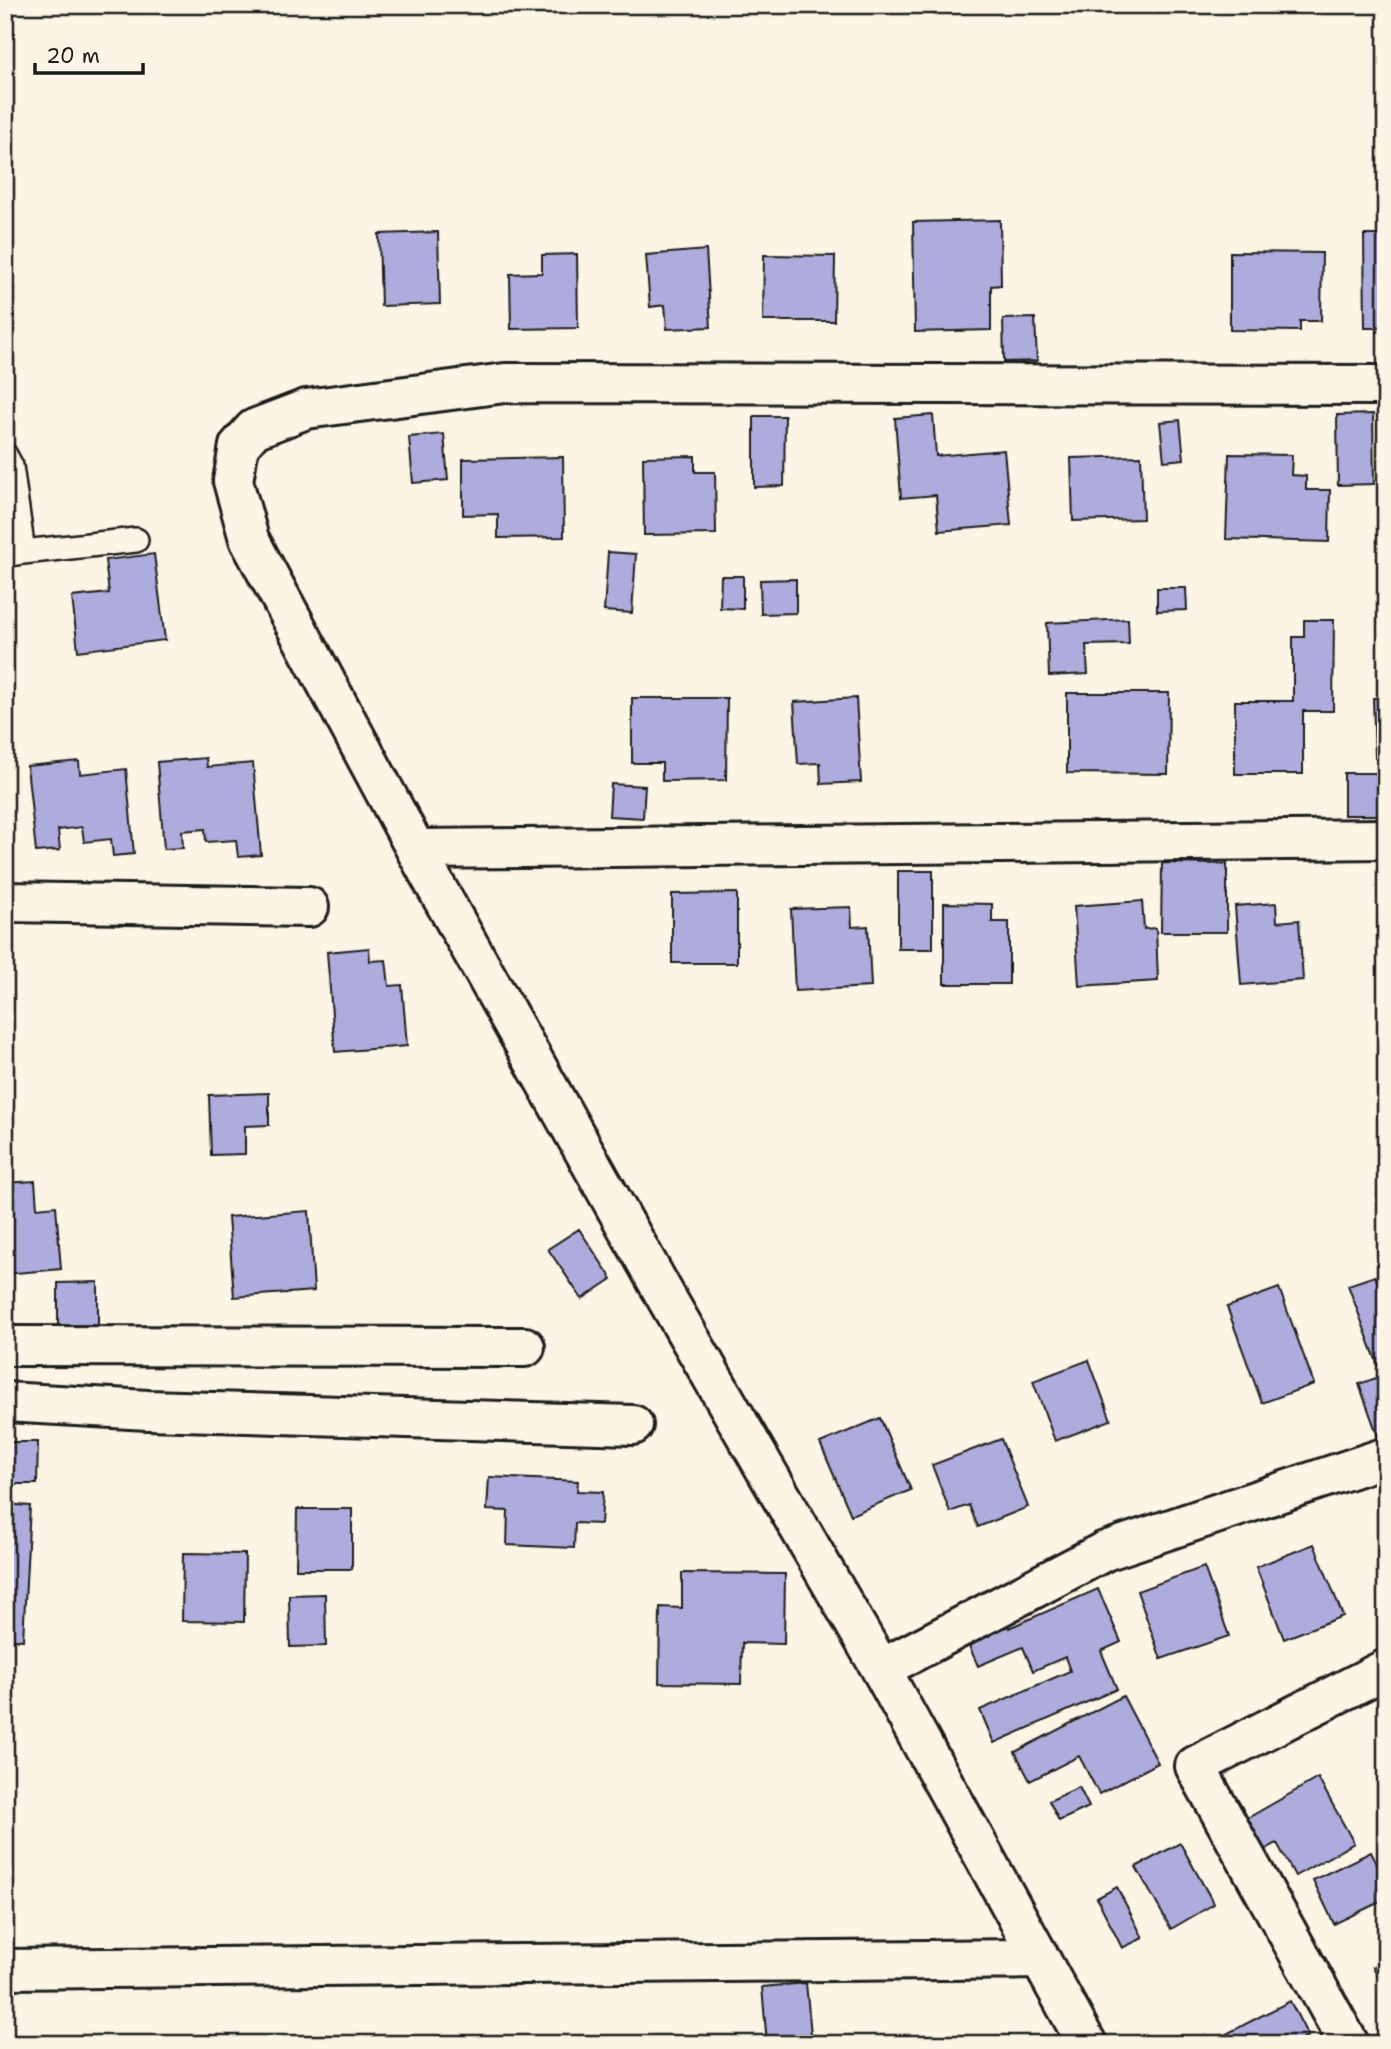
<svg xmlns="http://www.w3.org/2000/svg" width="1391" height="2049" viewBox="0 0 1391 2049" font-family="'Shantell Sans',sans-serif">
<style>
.building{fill:#aeacdd;stroke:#1c1c1c;stroke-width:2}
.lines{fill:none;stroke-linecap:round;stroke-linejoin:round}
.lane-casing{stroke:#1c1c1c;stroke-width:28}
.street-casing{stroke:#1c1c1c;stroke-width:44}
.lane{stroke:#fcf5e5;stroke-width:23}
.street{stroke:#fcf5e5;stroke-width:38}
</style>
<rect width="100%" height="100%" fill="#fcf5e5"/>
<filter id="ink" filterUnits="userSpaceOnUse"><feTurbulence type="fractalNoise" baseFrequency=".0143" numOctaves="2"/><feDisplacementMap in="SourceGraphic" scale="14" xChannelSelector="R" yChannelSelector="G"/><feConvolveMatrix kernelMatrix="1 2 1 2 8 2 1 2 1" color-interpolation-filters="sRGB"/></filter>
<g filter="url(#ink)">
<path class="building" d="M1000 220 1001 285 991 286V330L915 332 913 222Z
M438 232 440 304 381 306 379 234Z
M1364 235H1386V328H1365Z
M706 250 711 327 667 329 665 305 650 307 646 255Z
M1230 252 1322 253 1321 321H1300V331L1230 330Z
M577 254 578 328 511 329 510 274 542 273V255Z
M764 255 835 256 834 321H763Z
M1035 318 1037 361 1004 362 1003 319Z
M1373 414 1374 484 1338 485 1337 415Z
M933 415 936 456 1004 450 1011 525 939 531 936 495 901 498 895 418Z
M754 416H785L784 486 754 487Z
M1180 420 1184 459 1164 461 1160 422Z
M444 434 448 480 413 483 409 437Z
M1229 454 1292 455 1291 475 1306 476V490H1330L1329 542 1226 539Z
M695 456V472H715L716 534 644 535 643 457Z
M1141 456 1143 519 1073 521 1071 458Z
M563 457 564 537 498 538V514L463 515V459Z
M1383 460H1386V528H1384Z
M608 552 636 554 632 613 604 611Z
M154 554 165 640 78 651 72 597 109 593 105 560Z
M721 576H743V609L720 608Z
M796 579V613L761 614 760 580Z
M1157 588H1186L1187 610 1157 611Z
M1128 619 1129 644 1086 645 1088 674 1049 676 1047 623Z
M1304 620H1334L1333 711H1303V774H1235V701H1293V637H1304Z
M1067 693H1169L1168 774 1067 773Z
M632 698H727L726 780 662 781V763H632Z
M856 698 861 782 821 784 820 763 798 764 794 702Z
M1373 698H1386V757L1375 758Z
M206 758 207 767 253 763 261 855 238 857 236 840 206 842 205 829 182 831 183 848 164 849 157 762Z
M79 761 80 774 126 769 134 854 113 856 111 839 84 842 82 827 58 830 60 850 36 852 27 766Z
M1344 773H1382L1381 815H1344Z
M611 784 645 786 643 818 609 816Z
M1162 863 1227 864V932H1161Z
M898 871H933V949H898Z
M737 893V963H672V894Z
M1142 901 1144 929 1156 928 1158 981 1079 986 1074 906Z
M944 903 992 904V922H1009V984H944Z
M1276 903 1277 922 1299 920 1303 980 1241 985 1235 906Z
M851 907 852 927 868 926 871 987 795 991 791 909Z
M1381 908H1386V979Z
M369 948 370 961 386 960 389 986 402 985 407 1046 335 1052 327 952Z
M269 1093V1125L245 1126V1154L211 1155 209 1095Z
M35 1181 37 1208 56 1206 61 1269 5 1274V1183Z
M309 1211 314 1291 234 1297 228 1217Z
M579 1229 612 1279 582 1299 548 1249Z
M1375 1276 1386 1304V1440L1380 1442 1359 1384 1382 1376 1348 1285Z
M98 1282V1329L58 1330V1283Z
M1279 1288 1314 1384 1262 1403 1227 1307Z
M1089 1360 1111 1420 1055 1441 1033 1381Z
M880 1418 911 1490 851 1515 820 1443Z
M1001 1439 1028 1507 978 1527 969 1505 950 1512 932 1465Z
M5 1442H38L37 1484H5Z
M489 1477 578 1481 577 1491 603 1492 601 1524 575 1523 574 1548 507 1545 508 1511 487 1510Z
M5 1504 30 1506 23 1640 5 1639Z
M297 1509H352V1569H296Z
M1314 1544 1343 1616 1284 1639 1256 1567Z
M183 1553 245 1554 244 1622 182 1621Z
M1204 1567 1229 1636 1161 1659 1137 1591Z
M682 1573 785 1574 784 1644 742 1643 741 1684 659 1683 660 1607 682 1608Z
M1098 1589 1121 1642 1101 1651 1117 1689 994 1743 980 1710 1070 1671 1065 1657 1033 1671 1023 1647 978 1666 964 1635 1005 1617 1009 1628Z
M325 1594 326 1646 290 1647 289 1595Z
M1123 1696 1158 1763 1099 1794 1079 1756 1030 1781 1015 1752Z
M1318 1778 1354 1843 1295 1876 1277 1843 1264 1850 1246 1819Z
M1079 1787 1089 1807 1059 1821 1049 1801Z
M1180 1843 1214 1904 1171 1929 1136 1867Z
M1371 1852 1386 1883V1899L1334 1924 1313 1880Z
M1117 1887 1143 1938 1122 1948 1097 1898Z
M1386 1961V1991L1373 1967Z
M806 1983 812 2044H767L762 1987Z
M1290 2001 1308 2036 1292 2044H1207Z"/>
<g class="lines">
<defs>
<path id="lane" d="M5 455 11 466 23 552 5 555
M23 552 136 540"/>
<path id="street" d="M416 849 1386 839
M5 902 309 907
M5 1346 525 1347
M5 1402 148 1410 633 1425
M881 1669 1105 1551 1386 1457
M5 1969 1039 1959
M1087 2044 881 1669 667 1299 429 874 249 539 233 481 239 446 254 429 306 409 505 383 1386 385
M1349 2044 1195 1766 1386 1669"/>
</defs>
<use href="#lane" class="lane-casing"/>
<use href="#street" class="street-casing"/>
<use href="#lane" class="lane"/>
<use href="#street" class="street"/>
</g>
</g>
<rect width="1391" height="2049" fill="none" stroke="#fcf5e5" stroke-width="28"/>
<rect x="14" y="14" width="1363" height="2021" fill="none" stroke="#1c1c1c" stroke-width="2.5" filter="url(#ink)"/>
<path d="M35 63v10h108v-10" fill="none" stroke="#1c1c1c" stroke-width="3.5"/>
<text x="46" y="63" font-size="21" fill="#1c1c1c" stroke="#fcf5e5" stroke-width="5" paint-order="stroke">20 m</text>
</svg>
